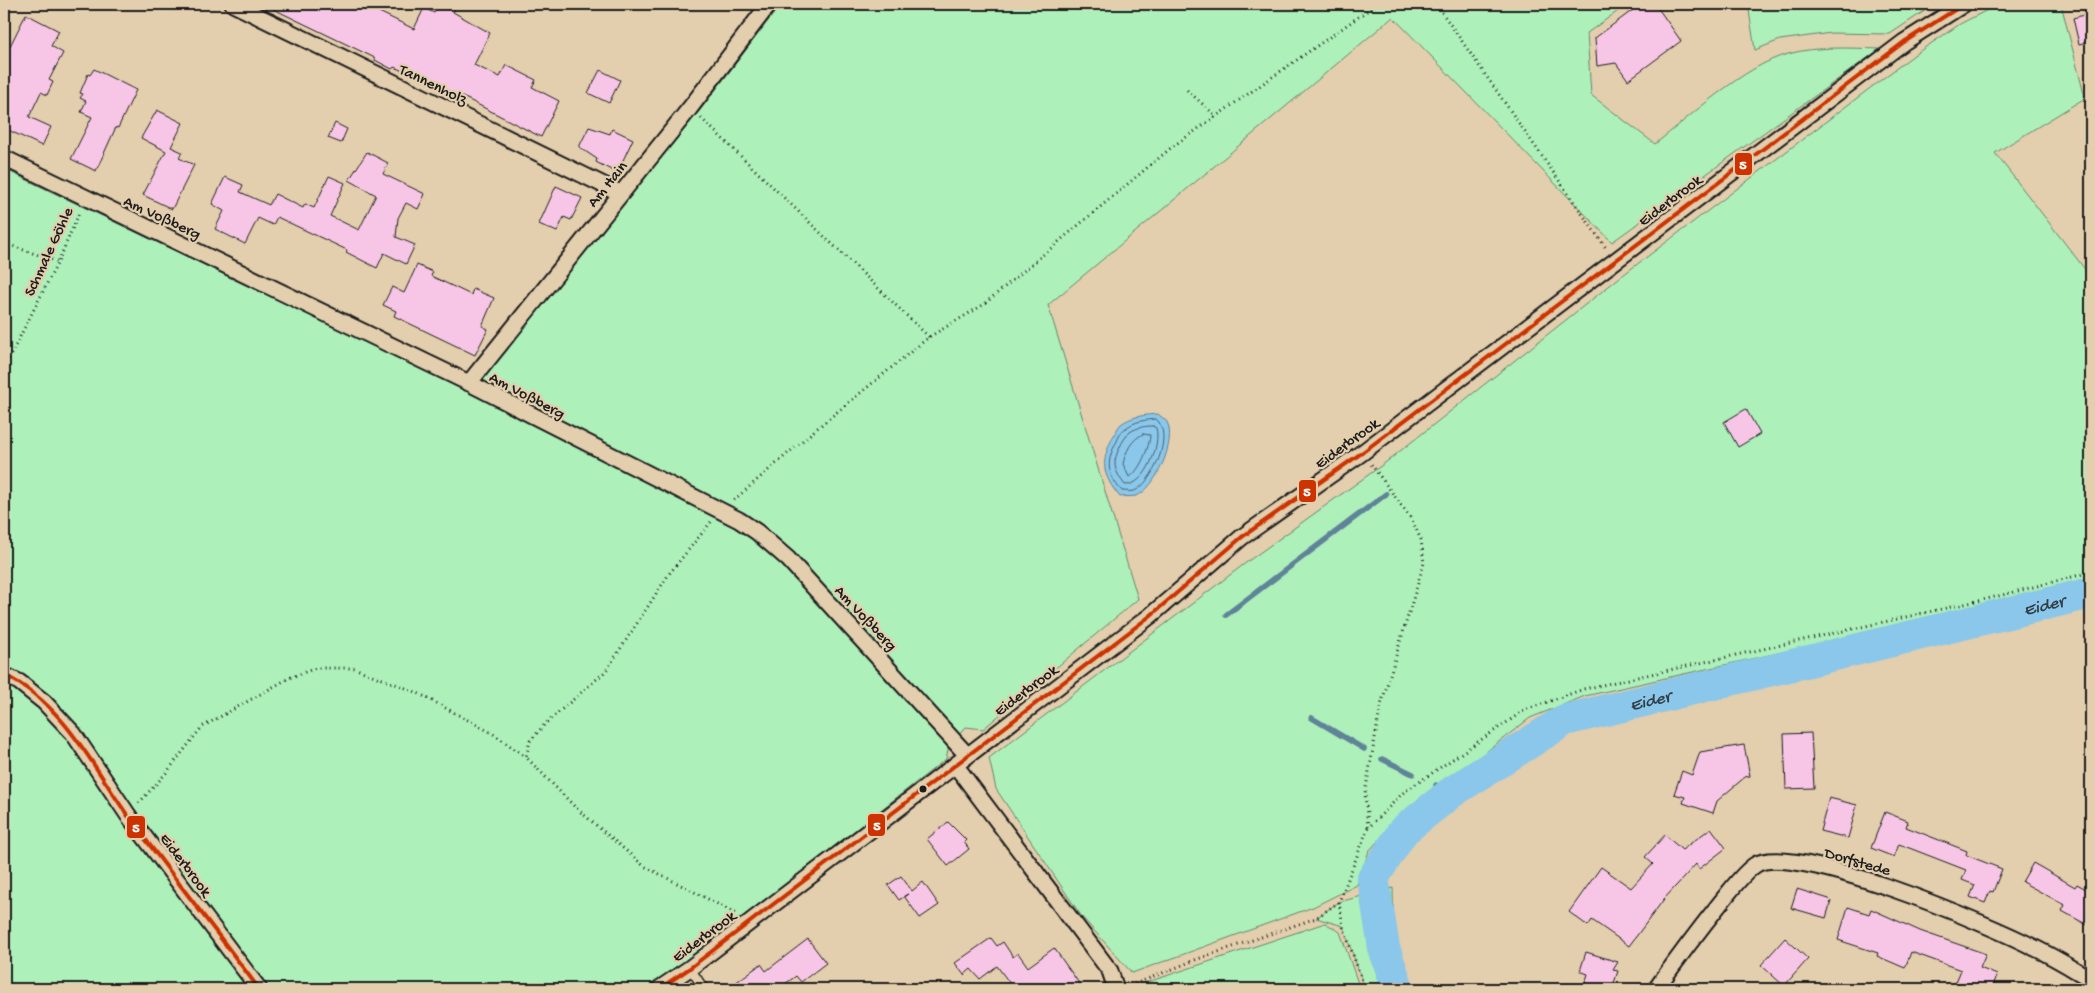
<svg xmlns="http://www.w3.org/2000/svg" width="2095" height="993" viewBox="0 0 2095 993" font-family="'Gochi Hand',sans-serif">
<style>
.green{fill:#adf0ba;stroke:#64866b}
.water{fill:#8ac7ea;stroke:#5e8398}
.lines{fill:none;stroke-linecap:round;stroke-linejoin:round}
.shore{stroke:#48606e;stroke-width:1}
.stream{stroke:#5e8398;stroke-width:5.5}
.river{stroke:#8ac7ea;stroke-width:32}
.building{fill:#f7c6e7;stroke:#1c1c1c}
.lane-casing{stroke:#1c1c1c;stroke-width:11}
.street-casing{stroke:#1c1c1c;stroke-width:19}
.path{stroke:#1c1c1c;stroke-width:3;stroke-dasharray:1 4;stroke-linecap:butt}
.lane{stroke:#e3cead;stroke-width:8}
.street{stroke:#e3cead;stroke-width:15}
.bus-1-casing{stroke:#e3cead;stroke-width:8}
.bus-1{stroke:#c30;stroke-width:4}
.bus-dot{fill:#1c1c1c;stroke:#e3cead;stroke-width:2}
.labels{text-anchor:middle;stroke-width:4.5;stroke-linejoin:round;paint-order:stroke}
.street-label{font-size:16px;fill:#1c1c1c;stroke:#e3cead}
.water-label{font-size:18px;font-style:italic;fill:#323e45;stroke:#e3cead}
.line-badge{stroke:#e3cead;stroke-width:2}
.badge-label{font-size:14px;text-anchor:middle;font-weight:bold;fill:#fff}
</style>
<rect width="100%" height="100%" fill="#e3cead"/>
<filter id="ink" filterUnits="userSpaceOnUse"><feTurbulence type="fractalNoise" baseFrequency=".02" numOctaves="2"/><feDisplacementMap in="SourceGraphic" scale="10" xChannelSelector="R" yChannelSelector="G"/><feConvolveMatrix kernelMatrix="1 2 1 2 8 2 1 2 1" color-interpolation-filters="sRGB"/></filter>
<g filter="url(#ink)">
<path class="green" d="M781 4H1628L1587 33 1591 95 1655 144C1691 116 1745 65 1788 54 1817 46 1850 48 1880 49L1612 242 1393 17 1048 305 1138 599 983 729 966 727 949 745 946 759 942 762 688 961 645 989H4V169L470 392 701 109Z
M1748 4H1935L1890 34 1831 33 1780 40 1755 50Z
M1999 4H2061L2085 98 1995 153 2091 277V578L1863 634 1585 696 1530 718 1396 821 1369 851 1357 885 1313 907 1132 973 1082 917 996 789 989 758 1251 559 1385 463 1619 278 1914 55 1960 24Z
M1393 888 1394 957 1415 989H1365L1343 926 1316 918 1339 902Z
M1325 923 1340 932 1360 989H1134L1139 985Z"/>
<path class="water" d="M1158 414C1160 416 1165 419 1167 422 1177 441 1155 490 1136 496 1131 497 1125 496 1120 497 1102 475 1100 462 1113 437 1115 433 1118 427 1121 424 1132 416 1145 415 1158 414Z"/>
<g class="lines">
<path class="shore" d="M1156 419C1175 434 1152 485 1134 491 1131 492 1126 491 1122 491 1106 474 1106 461 1117 441 1119 436 1122 430 1126 428 1135 421 1145 420 1156 419Z
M1153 426 1156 428C1161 445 1146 486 1125 485 1121 480 1115 471 1115 464 1114 456 1124 437 1130 432 1138 427 1145 426 1153 426Z
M1143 434 1150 435C1150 446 1139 473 1129 477L1123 464C1126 451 1131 440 1143 434Z"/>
<path class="stream" d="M1226 615 1386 494
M1312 718 1364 749
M1382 759 1413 774
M1436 785 1452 792"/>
<path class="river" id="s1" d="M1398 989 1384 948 1373 878 1403 831 1452 792 1565 720 2091 593"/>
</g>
<path class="building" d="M263 4H370L378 8 377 11 414 29 424 8 434 13 438 4H457L453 12 490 33 474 65 500 77 506 65 536 80 532 87 559 101 541 137 469 100 394 67 392 69 375 60V58Z
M1641 4H1655L1681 41 1628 80 1616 63 1597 66 1595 38Z
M2091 13V41L2079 44 2073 18Z
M26 14 59 31 51 46 63 53 49 80 53 82 47 95 41 92 29 117 51 127 42 146 4 128V58Z
M94 69 136 90 118 128 116 127 96 171 71 159 92 117 81 112 86 101 80 98 83 94 80 93 88 74 90 75Z
M600 70 620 80 609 103 588 93Z
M157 110 183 123 171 147 182 152 179 158 194 165 172 209 143 195 166 151 141 138Z
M335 123 347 129 341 143 328 138Z
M589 127 610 134 612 129 633 139 617 173 596 162 597 159 579 147Z
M367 152 388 163 383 174 425 194 418 209 406 203 398 218 396 237 415 245 406 264 384 253 377 268 346 252 347 250 277 217 273 225 258 218 245 244 215 229 224 211 212 204 225 177 243 185 240 192 269 205 275 194 303 208 305 204 314 208 329 176 345 183 330 216 359 230 376 195 349 180Z
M556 186 582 198 571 220 564 217 557 232 539 224Z
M417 265 433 272 431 276 471 295 473 289 494 298 482 326 488 329 475 355 394 316 396 311 383 305 392 287 404 293Z
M1746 409 1760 434 1738 447 1724 422Z
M1811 733 1814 788 1786 789 1784 734Z
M1744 745 1750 776 1745 777 1717 801 1713 813 1683 803 1685 797 1674 794 1682 771 1692 775 1700 752Z
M1829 798 1857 805 1848 838 1820 831Z
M1885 812 1908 821 1906 827 1967 851 1966 855 2002 869 1993 892 1990 891 1985 903 1970 897 1975 885 1962 880 1966 870 1899 844 1894 857 1871 848Z
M948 822 966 840 964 842 969 849 948 866 927 839Z
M1711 828 1726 848 1699 869 1696 864 1664 899 1629 946 1592 920 1588 926 1569 912 1601 867 1631 888 1653 864 1645 857 1665 835 1682 850Z
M2033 863 2075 887 2077 884 2091 892V927L2062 911 2065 905 2022 882Z
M901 876 912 891 923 882 939 905 920 918 904 896 908 894 899 900 888 885Z
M1797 889 1829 899 1831 901 1826 918 1791 908Z
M1848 907 1869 914 1871 909 1920 931 1986 954 1980 968 1997 975 1992 989H1953L1961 970 1911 952 1905 968 1877 956 1878 953 1838 940Z
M991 938 997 946 1003 942 1013 957 1018 953 1028 967 1054 948 1083 989H1014L997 966 980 979 971 969 964 975 955 963Z
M1785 938 1808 959 1784 986 1761 965Z
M808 939 826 963 801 982 796 976 778 989H727L761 964 766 971Z
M1586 952 1618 962 1613 970 1618 971 1612 989H1593L1584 986 1588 974 1580 971Z"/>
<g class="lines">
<defs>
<path id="lane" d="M690 968 704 989"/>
<path id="street" d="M233 4 620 193
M4 158 469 383 739 520 757 532 788 559 967 755
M469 383 690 108 769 4
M4 675 19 682 44 702 73 733 128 815 259 989
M956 766 1110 971 1116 989
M659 989 690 968 1150 616 1242 537 1363 452 1904 42 1964 4
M1656 989C1677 959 1699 930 1722 901 1732 889 1742 874 1755 865 1792 840 1993 926 2035 948 2054 957 2073 969 2091 979"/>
</defs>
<use href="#lane" class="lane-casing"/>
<use href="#street" class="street-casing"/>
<path class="path" d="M1436 4 1606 248
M1918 4 1930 6
M1187 90 1216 116
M701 118 929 337
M4 243 58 262
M4 368 58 262 80 211
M734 500 815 430 929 337 983 305 1172 147 1377 4
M711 522 669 574 606 671 545 724 530 741 526 757 576 808 644 866 735 913
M139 803 167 772 202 727 289 678 316 668H354L416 692 492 733 526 757
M1368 827 1365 793 1381 705 1424 563 1421 540 1412 520 1371 464
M1130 986 1195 960 1316 918 1339 902
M1365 989 1343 926 1339 902 1368 828 1404 792 1525 710 1584 689 1991 598 2091 572"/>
<use href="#lane" class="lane"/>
<use href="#street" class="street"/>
<defs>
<path id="bus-1" d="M4 675C63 703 92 765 128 816 171 874 216 931 259 989
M659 989 690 968 1150 616 1242 537 1363 452 1904 42 1964 4"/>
</defs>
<use href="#bus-1" class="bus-1-casing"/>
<use href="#bus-1" class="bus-1"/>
</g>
</g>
<circle class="bus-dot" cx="923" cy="789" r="4.5"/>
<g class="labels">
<g class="street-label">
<text transform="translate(434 83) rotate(26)" y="6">Tannenholz</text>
<text transform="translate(606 183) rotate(-51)" y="6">Am Hain</text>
<text transform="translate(1669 199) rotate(-37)" y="6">Eiderbrook</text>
<text transform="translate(163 216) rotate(25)" y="6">Am Voßberg</text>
<text transform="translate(47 251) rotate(-65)" y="6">Schmale Göhle</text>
<text transform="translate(528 394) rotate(28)" y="6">Am Voßberg</text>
<text transform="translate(1346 442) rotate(-36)" y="6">Eiderbrook</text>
<text transform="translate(867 617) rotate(47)" y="6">Am Voßberg</text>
<text transform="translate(1025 689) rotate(-37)" y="6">Eiderbrook</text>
<text transform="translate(1858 860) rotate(16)" y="6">Dorfstede</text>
<text transform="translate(187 864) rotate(53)" y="6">Eiderbrook</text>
<text transform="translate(703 935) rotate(-37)" y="6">Eiderbrook</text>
</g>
<g class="water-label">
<text dy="6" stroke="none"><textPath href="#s1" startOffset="859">Eider</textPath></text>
<text dy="6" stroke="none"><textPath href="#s1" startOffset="454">Eider</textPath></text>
</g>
</g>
<g class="line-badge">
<rect x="1734" y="152" width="19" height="24" rx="5" fill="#c30"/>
<rect x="1298" y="479" width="19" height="24" rx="5" fill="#c30"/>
<rect x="867" y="813" width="19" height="24" rx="5" fill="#c30"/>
<rect x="126" y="815" width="20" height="24" rx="5" fill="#c30"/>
</g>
<g class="badge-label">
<text x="1743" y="169">5</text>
<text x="1307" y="496">5</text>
<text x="877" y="830">5</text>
<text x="136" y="832">5</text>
</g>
<rect width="2095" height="993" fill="none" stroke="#e3cead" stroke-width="20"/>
<rect x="10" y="10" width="2075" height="973" fill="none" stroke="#1c1c1c" stroke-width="2" filter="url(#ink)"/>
</svg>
